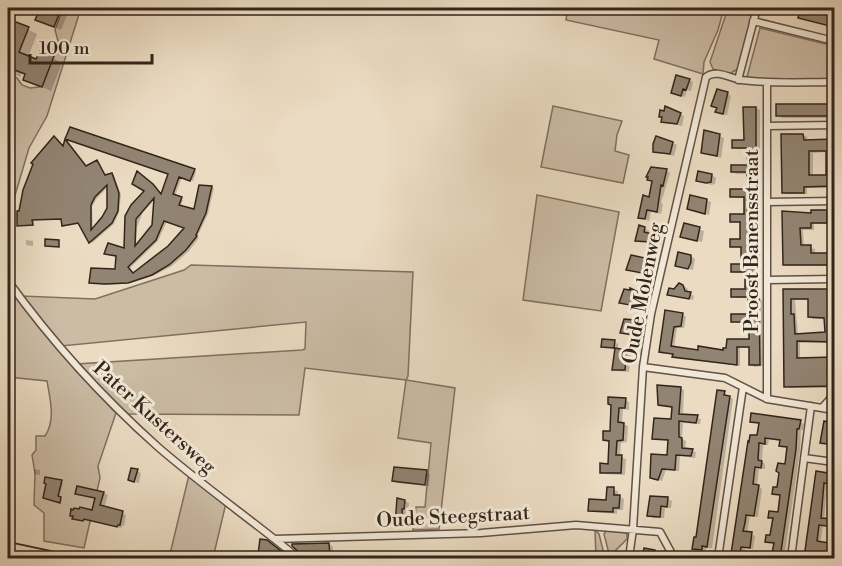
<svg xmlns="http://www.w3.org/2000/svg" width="842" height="566" viewBox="0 0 842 566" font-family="'Libre Bodoni',serif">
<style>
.green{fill:#ccbca6;stroke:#7f7060;stroke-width:1.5}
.shadow{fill:#0003;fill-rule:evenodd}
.building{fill:#928472;stroke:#32251b;stroke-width:1.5;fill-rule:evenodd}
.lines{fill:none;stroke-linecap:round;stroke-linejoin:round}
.street-casing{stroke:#605245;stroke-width:9}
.primary-casing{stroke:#32251b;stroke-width:14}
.street{stroke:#f2e8d7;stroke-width:6}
.primary{stroke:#ebdbc2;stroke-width:10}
.labels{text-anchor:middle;stroke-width:6;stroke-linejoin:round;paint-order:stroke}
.street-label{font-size:20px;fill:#32251b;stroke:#f2e8d7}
</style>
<rect width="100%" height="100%" fill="#ebdbc2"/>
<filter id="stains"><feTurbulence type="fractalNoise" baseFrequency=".00333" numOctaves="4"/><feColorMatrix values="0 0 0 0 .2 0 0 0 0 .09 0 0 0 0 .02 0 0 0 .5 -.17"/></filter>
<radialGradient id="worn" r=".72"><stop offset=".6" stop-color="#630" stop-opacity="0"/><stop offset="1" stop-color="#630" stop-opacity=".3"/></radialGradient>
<path class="green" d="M63 8H81L47 116 29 148 8 219V76L17 78 22 85 30 88 39 87 52 50 58 41 55 30Z
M568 8H724L718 30 704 62 703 74 654 59 659 40 566 20Z
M728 8H754L738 69 729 74 713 69 710 62Z
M760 28 834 46V80H761L747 77Z
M553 106 622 121 617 135 615 151 629 155 623 183 541 167Z
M537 195 619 212 601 311 523 300Z
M191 265 413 272 408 376 406 380 455 388 439 529 413 530 416 507H425L431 443 398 438 406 380 305 368 299 415 127 414 77 364 302 350 305 349 306 322 61 346 22 296 95 299 184 270Z
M8 286C40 332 77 372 116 413L98 466 100 478 84 548 44 541V513L34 505 35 473 32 455 36 450V436H45C56 420 50 399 47 381L8 377Z
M189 475 226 503 213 558H169Z
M595 530 599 534 605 558H596Z
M606 531 624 532 627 534V539L614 552 610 553 608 550 604 534Z"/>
<path class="shadow" d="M42 8H70L61 30 37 19Z
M773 8H830L829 14 834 15V27L803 19 800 17V14L785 10 784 15 776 12 772 10Z
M8 20 37 34 28 57 37 61 53 58 62 63 51 91 25 79 27 75 22 73 20 77 8 72Z
M689 80 693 82 691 91 687 90 685 97 672 92Z
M727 93 731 96 727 115 721 114Z
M834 105V118H782L778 115 777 106Z
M756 108 760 110V299L762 301 763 366 754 367 751 364 750 348H740V366L678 358 674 355 664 353 660 351 664 335 683 315 686 317 684 328H677L674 348 699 352 724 351 750 340V323H737L733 321 750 316V298H736L733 296 747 291V273H736L732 271 743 266V248L732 246 742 241 741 223 732 221 746 216V198H736L732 196 749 191V174H736L733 171 749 166 748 149H737L733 147 746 141Z
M665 113 680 114 684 116 682 126 662 122Z
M706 132 724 138 721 158 703 152Z
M803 135 807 137V141H834V188H807V194H787L783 192ZM827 152 828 177H813V153Z
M673 143 677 145 674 156 654 151Z
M64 148 87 168 97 161 99 162 106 176 114 175 121 195 119 212 114 224 92 243 80 224 65 226 62 220H34V225H19ZM109 186V208L93 230 92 207 97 198Z
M666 170 670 173 661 203 663 204 661 214 651 211 649 221 643 219 639 217 650 198 654 182 649 180Z
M194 171 196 172 193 181 182 177 175 196 183 200 180 207 195 211 211 187 214 188 208 214 197 237 199 238 189 251 172 266 155 275 131 283 107 285 91 282 116 270 117 256 106 254 125 250 127 217 146 191 138 173 162 195 170 173ZM155 199 153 226 136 246 137 227 143 212ZM167 221 186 228 169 248 134 274 129 269 158 241Z
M712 175 716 178 715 184 711 185 698 180Z
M706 200 711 202 709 215 689 208Z
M813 211H834V229L829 227V224H814V230H803L804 247 815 249V255H830V249H834V266H788L784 264 783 213 813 214Z
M685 225 704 231 702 242 681 236Z
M644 228 649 231 648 234 656 237 654 244 637 240Z
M26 240 33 241V246L26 245Z
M691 256 695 259 693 270 681 267Z
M632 257 649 262 647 273 630 269Z
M682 285 687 288 689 293 694 296 693 300 669 294Z
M834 290V388H789L786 386 784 291ZM795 300H809V317L813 319H825L826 334 798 335ZM800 343H830V359L800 360Z
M635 291 642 296 639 307 621 302Z
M634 322 639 324 637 337 622 333Z
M614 342 618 344V350L631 353 629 372 618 371 614 369 616 350 603 346Z
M680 388 684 390 683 416 701 419 700 424 683 423 682 439 686 441 685 450 696 452 695 458 680 456 679 471 666 470 662 481 656 479 669 457V441L654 438 672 421 673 408 660 404Z
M724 393 733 399 712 548H706V551L694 548 697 539Z
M625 400 629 402V410L623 409 622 424 628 426 627 442 621 443 620 457 626 459 625 475 605 474 601 472 609 465 611 442 604 439 611 433 613 405Z
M752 421 800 422 804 424 803 430H801L800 451 784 558H773L775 544 767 541 771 537 774 519 770 517 779 514 782 496 774 493 778 489 786 466 789 448 781 445V441L769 439 768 445H763L762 462 765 464V469L759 468 757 486 762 489 758 517 750 516 747 533 755 536 753 549 745 548 744 557 733 553 759 437 760 424Z
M825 423 834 424V449L822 442Z
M34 469 40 470V475L34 474Z
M137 471 141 473 139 483 134 482Z
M426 471 430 474 429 486 397 483 393 480Z
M817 473 834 476V485L827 484 824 520 834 521V528L823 526 820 544 834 546V558H806Z
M61 482 63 483 59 498 62 499 61 502 46 499Z
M8 488 14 492 16 525 8 526Z
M608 489 618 491V496L624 499 623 510H617V514L594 512 590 510 607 502Z
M77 493H104L108 495 104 508 126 515 124 526H122L121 528 74 518 93 512 96 499Z
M668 499 672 501 671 508H665L664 518H653L649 515Z
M404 501 409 503 408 511H406V528H401L396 526Z
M261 541 272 544 290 558H261Z
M329 544 333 547V558H318V553L305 554 300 551Z
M645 550 661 554 660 558H643Z
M754 550 761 552V556L754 555Z"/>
<path class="building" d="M40 8H58L61 9 54 27 35 20Z
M782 8H826L825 11 834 14V27L798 18 799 14 782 10Z
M8 19 29 27 19 52 36 59 40 51 54 56 42 87 23 80 25 74 12 69 8 80Z
M676 75 690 79 686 90 683 89 681 96 671 93Z
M717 89 728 92 723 114 715 112 717 108 711 106Z
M776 104H834V116H776Z
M665 106 681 113 677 124 661 122 662 117H659L660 110 664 111Z
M743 107H756V297H759L760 365H749V347H737V365L672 357 673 354 659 352 665 310 683 313 681 326 674 327 671 346 698 350V346L723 350V348H726L727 339H749V322H731V314H749L748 297H731V289H745V272H731V264H741V247H730V239H740V222H730V214H744V197H730V189H747V172H731V165H747V148H732V140H744Z
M70 127 195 169 190 181 179 177 173 194 182 197 179 205 194 209 199 185 212 186 206 213 196 235 197 236 186 250 169 265 152 275 128 283 104 284 89 283 91 268 115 269 116 256 104 254 108 243 124 248 125 216 131 205 144 191 132 184 137 171 153 184 161 194 168 174 65 139ZM154 198 152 225 135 246 136 219ZM164 221 184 228 168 246 133 273 128 267 156 240Z
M704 130 720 134 717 156 701 153Z
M781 134H803L804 140 834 139V186L804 187V193H782ZM809 151H826V175H809Z
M54 136 63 146 65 139 86 166 97 160 105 175 112 173 119 193 118 211 112 223 89 243 78 223 62 226 61 219 32 220 33 225 17 226V211H19L23 190 33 164 31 163ZM107 185V208L102 217 91 230V205L95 197Z
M656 136 673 142 670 154 653 152V144Z
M651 167 667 169 663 186 661 185 657 212 647 210 645 219 638 218 643 195 649 197 652 181 647 180 648 177H646Z
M698 171 712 174 711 182 706 183 696 181Z
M690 195 707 199 705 214 687 209Z
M811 210H827V223H811V228H800L801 245H811V253H828V247H834V254H828V265H783L782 211 811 213Z
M684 223 700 227 697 241 680 237Z
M639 225 645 227 644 232 652 234 650 242 635 241Z
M45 239 59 240V247L45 246Z
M678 252 691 255V262L688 269 675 266Z
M631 255 645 258 642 273 626 270Z
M679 283 683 285 685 291 691 292 689 299 667 295 669 288 674 289Z
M630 288 638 292 635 306 619 303 624 289 630 290Z
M783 289H834V342L797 341V358L834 357V386L784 387ZM791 299H808V317L824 318 825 332 795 334 794 314H791Z
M624 319 635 320 633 335 620 333Z
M602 339 615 340 614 348 601 347Z
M615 348 627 350 625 370H612Z
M657 385 681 387 679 414 698 415 696 423 679 421V437L682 438V448L693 449 691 456 676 455 675 470 662 469 658 480 650 478 651 454 667 455 668 440 652 439 654 418 671 419 672 407 658 405Z
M717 390 725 391 724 395 730 396 707 547 702 546V550L692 549 694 537H696Z
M608 397 626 398 625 408H619L618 422 624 423 623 440 617 441 616 455H622L621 473H600V463L608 464 609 441 603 440V431H610L611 405 608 404Z
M751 413 801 420 799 429H797L796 449 780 558H771L774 543 765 542 766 535H770L773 518H768L769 511 778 512 780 495 772 494 773 487H777L779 473 776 471 778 463 785 464 787 447 779 446 780 440 765 438V444L759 443 758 460 762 461 761 468 755 467 753 484 759 485 754 516 746 515 745 523 743 531 752 532 750 548 741 547 740 555 731 554 748 441 749 442 750 435H757L759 423 750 422Z
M824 421 834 423V445L820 443Z
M394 467 427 470 425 485 392 481Z
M131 468 138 469 134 482 128 480Z
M816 471 834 474V485L824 483 821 518 834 519V527L819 525 817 541 834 544V552L829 551V554L816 552 815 558H804Z
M45 477 62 480 58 496 61 497 60 503 43 498 46 484 44 483Z
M77 486 104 492 100 505 123 511 120 525H118L117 527 84 519 83 521 72 519 73 516H70L71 509 73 510 74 508 79 509 80 507 92 510 95 498 75 494Z
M607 487H614V495H620L619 508H613V512L588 511 589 499 606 500Z
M650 496 668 497 667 507 661 506 660 517 647 516Z
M397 498 405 500 404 509H402L403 526H395Z
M260 539 267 540 290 558H269V555L258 554Z
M329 543 330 558H316V552H299L292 546V544Z
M644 548 655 550 653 558H642Z"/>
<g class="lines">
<defs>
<path id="street" d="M753 21 834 41
M738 80 757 8
M767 82V399
M767 126 834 125
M767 202 834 201
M767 280 834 279
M8 281C52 342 102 397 158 447 203 486 252 520 298 558
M643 367 725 378 767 399 834 410
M822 408 830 399 834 398
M804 458 834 462
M275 539 481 533 576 525 660 532 673 556 688 558
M629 558 633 529 643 367 651 314 706 77C716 69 730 78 741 80 772 84 803 82 834 82
M718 558 743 387
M791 558 811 406"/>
<path id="primary" d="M8 548 55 558"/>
</defs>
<use href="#street" class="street-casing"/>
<use href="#primary" class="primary-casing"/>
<use href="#street" class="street"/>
<use href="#primary" class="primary"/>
</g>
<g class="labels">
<g class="street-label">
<text transform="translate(751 241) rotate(-90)" y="7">Proost Banensstraat</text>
<text transform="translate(642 293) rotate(-79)" y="7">Oude Molenweg</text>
<text transform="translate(155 417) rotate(42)" y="7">Pater Kustersweg</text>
<text transform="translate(453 516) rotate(-3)" y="7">Oude Steegstraat</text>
</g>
</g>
<rect width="842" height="566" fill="none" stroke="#ebdbc2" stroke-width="30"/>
<rect x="9" y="9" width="824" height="548" fill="none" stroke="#32251b" stroke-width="3"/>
<rect x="15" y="15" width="812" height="536" fill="none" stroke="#32251b" stroke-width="1.5"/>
<path d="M30 54v9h122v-9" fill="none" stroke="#32251b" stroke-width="3"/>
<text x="39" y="54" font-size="18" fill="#32251b" stroke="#f2e8d7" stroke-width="4.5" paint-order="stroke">100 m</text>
<rect width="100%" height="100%" filter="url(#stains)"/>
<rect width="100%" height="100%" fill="url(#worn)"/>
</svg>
